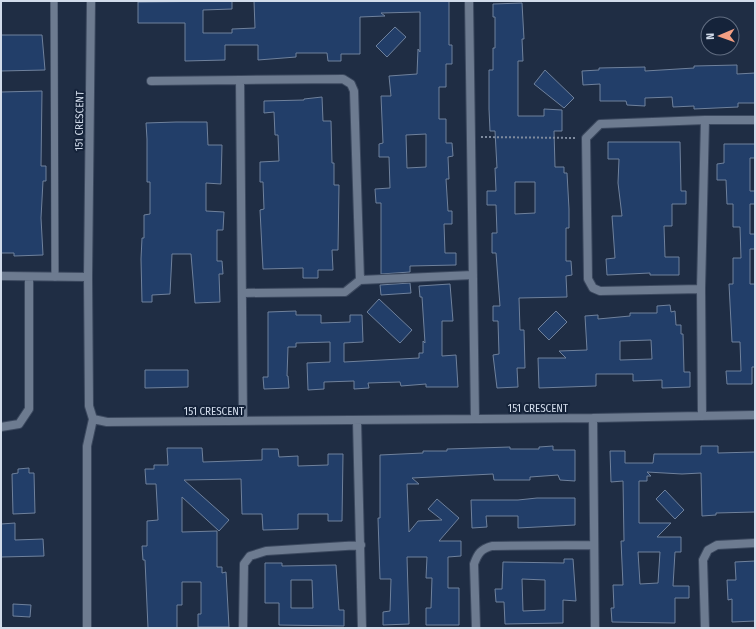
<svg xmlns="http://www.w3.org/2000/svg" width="756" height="629" viewBox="0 0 756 629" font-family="'Fira Sans Condensed',sans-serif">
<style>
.building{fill:#223e69;stroke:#6f819c;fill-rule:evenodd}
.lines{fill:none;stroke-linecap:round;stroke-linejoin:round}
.lane-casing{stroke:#3c495f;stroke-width:8}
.street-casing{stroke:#3c495f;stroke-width:10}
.path{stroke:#7f8b9e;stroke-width:2;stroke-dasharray:2 2;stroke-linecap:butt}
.lane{stroke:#6d7b90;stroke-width:7}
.street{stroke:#6d7b90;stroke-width:8}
.labels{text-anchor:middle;stroke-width:4;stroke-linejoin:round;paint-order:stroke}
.street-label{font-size:11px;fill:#d2dceb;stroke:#15233a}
</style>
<rect width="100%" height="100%" fill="#1f2d44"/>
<path class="building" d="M232 1V9L203 10V33H232V29L255 28 254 1H449V45H452V64H446V87H439V119H446V143H452L453 156 448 157 449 179H446L448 211H452V224H444L445 253H456V265L410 266V272L381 274V203H376L375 189 390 188 389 157H379V144L383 143 381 96H391L389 76 417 74 418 49 420 52V12L381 13 385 16 360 17V54H341V61H328L327 53H296V57L258 60V45H225V60L185 61V23H138V2ZM426 134V167L407 168 406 135Z
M522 3 524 39H522L523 61H518V116H544V109L562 110V131H554L555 167H564V173H567L569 209V228H566V261H571L572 275 566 276 567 297 519 298 520 330H524L525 368H517L518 387 497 388 493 355 499 354 498 321H493V306H500L496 253H492V233H497L496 205H487V191H496L495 168H497L495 131H490L489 109V70H493V48H495V17H493V4ZM515 182H535V213L515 214Z
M395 27 406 37 387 57 376 46Z
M1 35H42L45 70 1 71Z
M737 65V74L755 73V103H738V107L694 109V106L673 107 672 97 645 98V106L627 105 626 101H600V84L583 85 582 71 599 70V68L645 67V71L694 68V66Z
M545 70 574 98 564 108 534 84Z
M42 91 41 166H46V181H43L41 218 43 255 14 256V253H1V92Z
M322 97 323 121H331L332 163H334V185H339L338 250H332L333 270H318V278H303V268L263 269 260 210 264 209 263 182H260V162L279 161 278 135H275L274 112 264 113V101L304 100V99Z
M176 122H207L208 145H222L221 184 206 183V211L224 212 223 230H217V261H222L223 274H219L220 302 195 303 191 254H172L170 294 152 295V302H142L141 259 142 238H144V215L150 214V182H147V139L146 123Z
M608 142H680L681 191H686V204H672V226H664L665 257H679V275H650V273L607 275 606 259 615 258 612 216H622L618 183 619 159H608Z
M724 144H755V158H750V191H755V204H750V234H755V249H750V284H755V367H752V384H727L726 371H741L740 342H732L729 284H733V258H741L740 227H733V204H727L726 180H717V164L724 163Z
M410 283 411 293 381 295 380 285Z
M450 284 453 321H442V356L456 355 458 387H426V384L401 386 400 382 368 383 369 388 354 389V381L324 382V389L308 390 307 363 330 362V342L296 343V347H288L287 376H288L289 388 264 389 263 377H268V312L296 311V315H321V323L350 322V315H362L363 342 344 343V362L419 358V353H423V341L425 343 422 297H420L419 286Z
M379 299 412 330 400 343 367 312Z
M670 305 671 312 675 311 676 325H681V334H683L684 372H690V387L662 388V380L633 381V374H596V386L539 388 538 358H566L559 351 587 350 585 316 598 315V319L630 316V313H657V306ZM651 340 652 359 620 360V341Z
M556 311 567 322 549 340 538 329Z
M145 370H188V387L145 388Z
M553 446V450H575V481L560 480 558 475 530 477V480H494L493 474 412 478 419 484H407L409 532 418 521 442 520 428 509 437 499 459 518 439 541H461V556L448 557V588H459V625H426V608H431L432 578H426L427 557H407L409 624 383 625V612L390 611 391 579H380L378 518H380V455L423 453V451H447V449L510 447V449H539V447Z
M701 446H718V453L755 452V512L716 513V515L702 516 701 473 682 474 647 472 651 476H647V481H639V523H671L657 537H681V552H675L673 586H689V598H675V623L612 622 611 608H614L613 585H623L621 541H624L623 481 611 482 610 451H625V463H653L654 454H701ZM638 552H660L658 583 640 584Z
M167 448H202L203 462 262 460V449H278L279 457 298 456V466L328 465V454H343L342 521H328V514H298V529L263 530 262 514H242L241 479 184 480 229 520 219 531 182 497V532L217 531V567H222V573L226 572 229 627H198V614H201V582H182V605H177V628H148L145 560H143L142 546H147V521L158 520 156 484H146L145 469H154V465H168Z
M29 468V473H34L35 513 13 514 12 474 18 473V469Z
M665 490 684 510 675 519 656 499Z
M537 498H575V525L518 528V516H486L487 527 472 528 471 500H518Z
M15 523V540L43 539 44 556 1 557V524Z
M564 559H573L576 601 563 600V623L505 624 504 602H496L495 589H502L503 562 564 563ZM522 579 545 580V610L523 611Z
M755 561V621L732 622V599L728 600 727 580H736L735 562Z
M265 563H282V566L336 565 339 610H344V626L279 625V603H265ZM291 580H312L313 608H291Z
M13 604 31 605 30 617 13 616Z"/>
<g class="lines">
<defs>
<path id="lane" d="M54 1 55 277"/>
<path id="street" d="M469 1 475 419
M151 81 240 80
M1 276 88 277
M360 280 473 275
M701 289 600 291 593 288 588 279 586 138 600 124 705 120
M243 293 345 292 360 280 354 91 351 84 343 79 240 80 243 421
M702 416 701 289 705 120H755
M593 418 595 628
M93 419 107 422 593 418 755 415
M357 421 362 628
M1 427 19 424 29 409V277
M87 628V446L93 419 89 406 88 277 91 1
M243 628 244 564 250 556 266 551 361 545
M476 628 474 564C478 553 481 549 492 546L594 545
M705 628 703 560 708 550 717 545 755 543"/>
</defs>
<use href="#lane" class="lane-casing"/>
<use href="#street" class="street-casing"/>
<path class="path" d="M481 137 577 138"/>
<use href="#lane" class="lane"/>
<use href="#street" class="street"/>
</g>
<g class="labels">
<g class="street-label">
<text transform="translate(79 121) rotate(-89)" y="4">151 CRESCENT</text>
<text x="538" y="412">151 CRESCENT</text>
<text x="214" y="415">151 CRESCENT</text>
</g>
</g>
<rect width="756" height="629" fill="none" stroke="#d2dceb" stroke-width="4"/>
<g transform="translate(720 36) rotate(268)"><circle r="19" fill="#15233a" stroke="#616d81"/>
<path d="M0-3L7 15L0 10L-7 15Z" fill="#f39f83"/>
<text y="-6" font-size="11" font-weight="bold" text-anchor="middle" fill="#d2dceb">N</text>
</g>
</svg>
